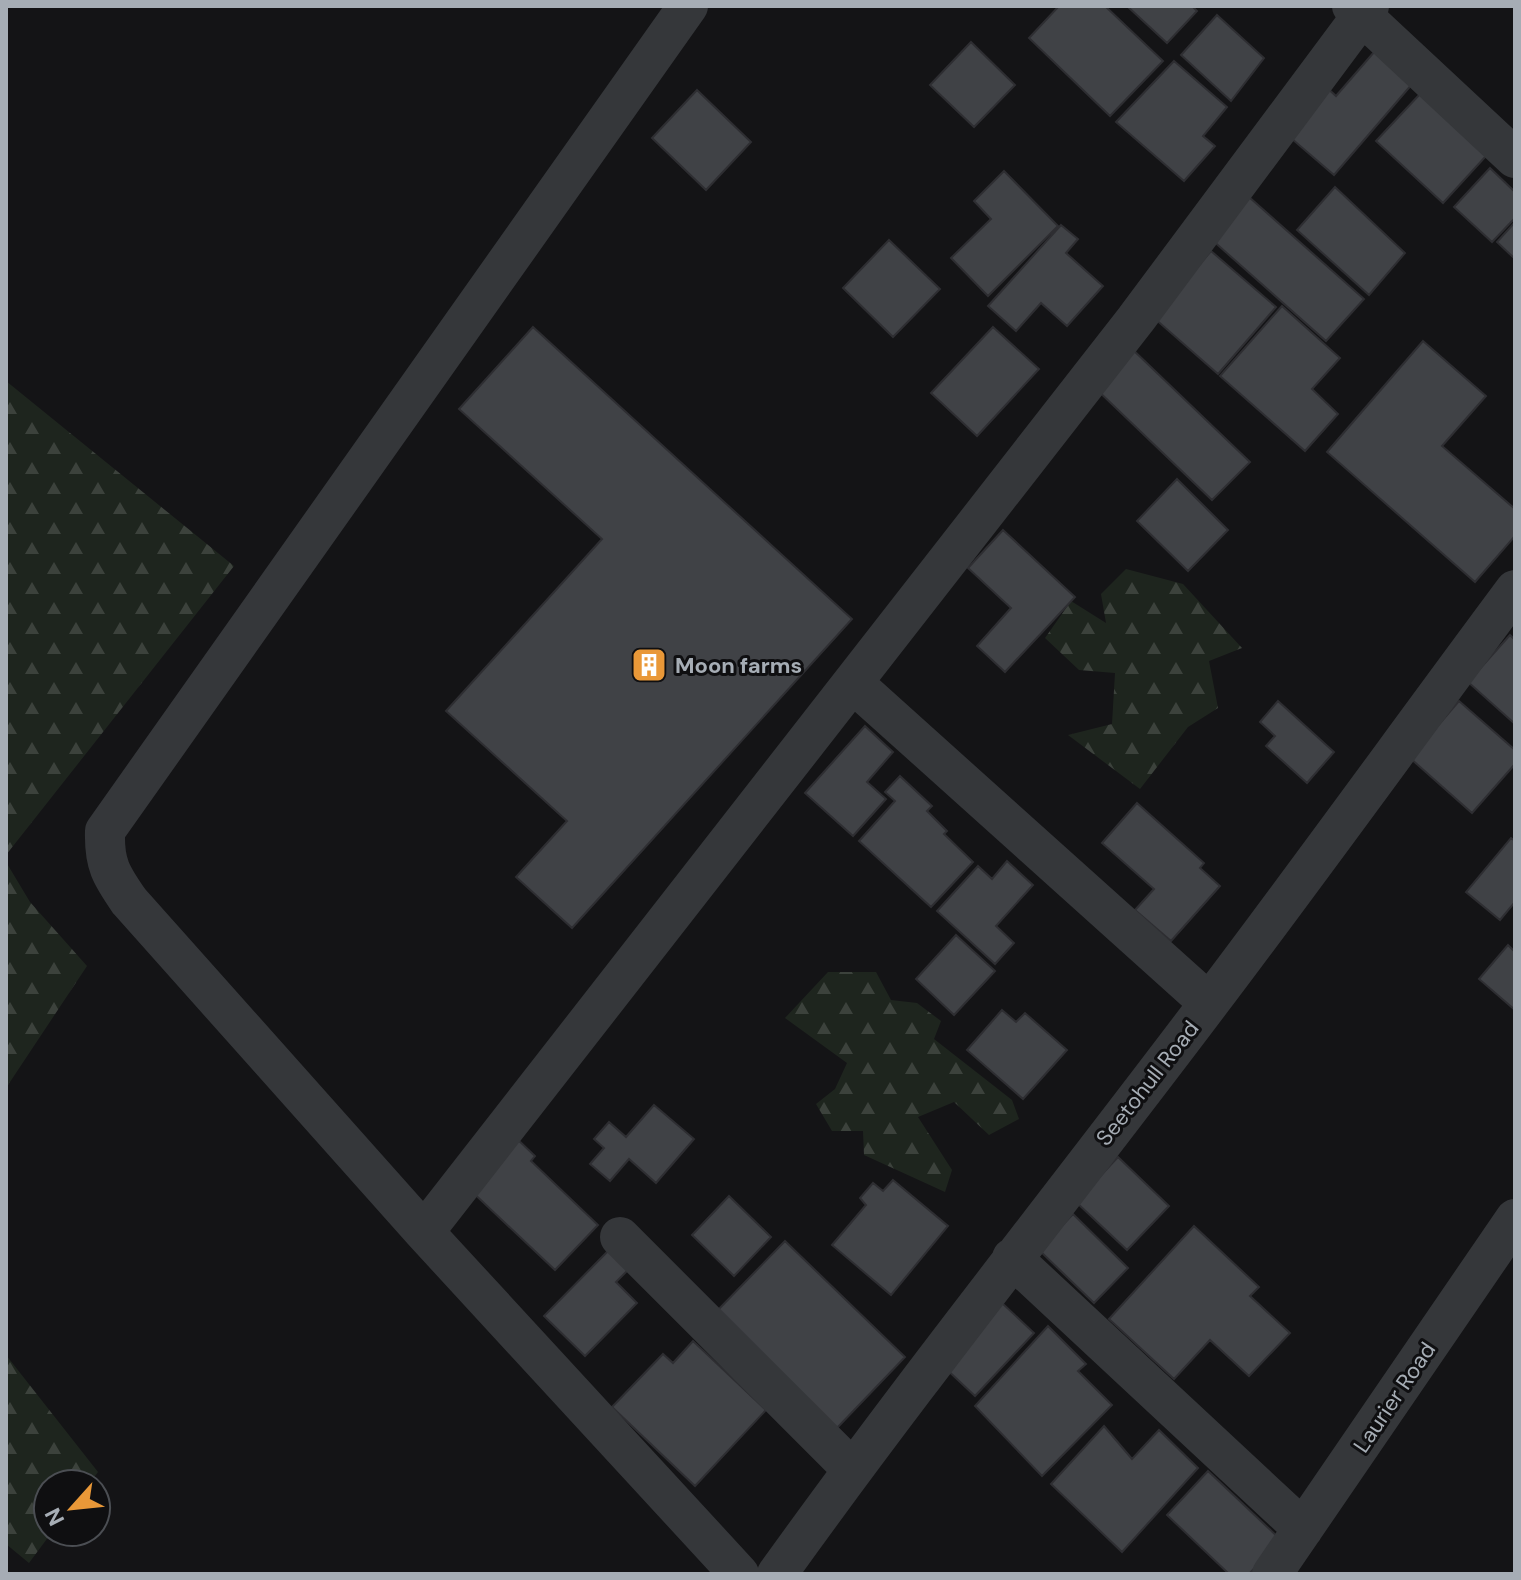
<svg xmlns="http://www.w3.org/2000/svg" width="1521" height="1580" viewBox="0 0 1521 1580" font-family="'DM Sans',sans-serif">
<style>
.forest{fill:url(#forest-firs)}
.building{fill:#404246;stroke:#2e2e32;stroke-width:2}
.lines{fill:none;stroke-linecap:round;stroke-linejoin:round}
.minor{stroke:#35373a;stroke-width:40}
.labels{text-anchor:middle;stroke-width:6;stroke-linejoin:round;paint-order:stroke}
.poi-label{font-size:22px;font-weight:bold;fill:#a6adb5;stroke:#0f0f11;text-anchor:start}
.street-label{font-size:22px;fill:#a6adb5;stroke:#0f0f11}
</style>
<defs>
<pattern id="forest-firs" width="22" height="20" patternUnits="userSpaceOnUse" patternTransform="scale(2)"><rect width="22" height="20" fill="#1e251e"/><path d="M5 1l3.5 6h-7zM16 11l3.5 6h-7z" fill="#3c423c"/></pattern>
</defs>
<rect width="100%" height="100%" fill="#141416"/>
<path class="forest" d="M6 381 234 566 6 855Z
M1126 569 1183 584 1242 648 1209 661 1218 708 1188 727 1140 789 1068 735 1112 724 1115 673 1079 670 1045 638 1071 601 1106 623 1101 594Z
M6 862 30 902 87 966 6 1088Z
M828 972H876L891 1000 917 1003 941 1021 934 1039 1012 1100 1019 1119 989 1135 954 1102 918 1117 952 1170 945 1192 864 1155 863 1131H832L816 1104 835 1089 847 1063 785 1018Z
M6 1355 98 1472 89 1484H48V1532H52L29 1563 6 1544Z"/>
<path class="building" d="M1059 6H1105L1163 61 1110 116 1029 38Z
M1127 6H1192L1197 11 1167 43Z
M1217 15 1264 58 1231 101 1181 55Z
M971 42 1015 85 974 127 930 85Z
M1375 51 1413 83 1334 175 1285 133 1325 86 1336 96Z
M1174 61 1227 107 1203 136 1215 146 1184 181 1116 122Z
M697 90 751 142 706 190 652 138Z
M1420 94 1486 156 1443 203 1376 141Z
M1490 168 1515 192V218L1492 242 1454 207Z
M1004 171 1058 226 988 296 951 258 991 219 974 201Z
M1335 187 1405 253 1369 295 1297 230Z
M1249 197 1364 299 1326 341 1211 239Z
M1515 222V259L1497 242Z
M1061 225 1078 239 1066 253 1103 286 1067 326 1041 303 1016 331 988 306Z
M889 240 940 289 893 337 843 288Z
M1211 251 1276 307 1218 374 1154 318Z
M1282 306 1340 358 1312 389 1338 414 1305 451 1220 376Z
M533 327 852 619 572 928 516 877 567 821 446 711 602 539 459 409Z
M993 327 1039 369 977 436 931 393Z
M1423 341 1486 396 1442 446 1515 509V536L1475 582 1327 452Z
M1130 347 1250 462 1212 500 1093 386Z
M1177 479 1228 530 1188 571 1137 521Z
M1003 530 1075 597 1005 672 977 646 1011 608 968 568Z
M1510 635 1515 640V724L1468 682Z
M1278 701 1334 752 1307 783 1266 746 1275 736 1260 722Z
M1459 701 1515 750V764L1472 813 1410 758Z
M865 726 893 752 867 782 886 799 853 836 805 793Z
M900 776 932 806 927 811 947 831 944 834 973 862 931 907 859 841 895 801 885 792Z
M1137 803 1204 863 1200 868 1220 886 1171 941 1135 910 1154 889 1102 843Z
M1511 838 1515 841V902L1500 920 1466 892Z
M1007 861 1033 885 996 926 1014 943 995 964 937 911 978 866 992 879Z
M956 935 995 971 954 1015 916 979Z
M1508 945 1515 952V1010L1479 979Z
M1002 1010 1016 1022 1025 1013 1067 1050 1023 1099 967 1050Z
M654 1105 694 1139 656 1183 629 1159 610 1181 590 1164 604 1148 594 1139 609 1122 626 1137Z
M514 1136 535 1156 531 1161 598 1225 555 1270 467 1187Z
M1118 1157 1169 1206 1127 1250 1076 1202Z
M893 1180 948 1226 891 1295 832 1245 866 1205 860 1198 873 1183 883 1191Z
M729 1196 771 1237 734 1276 692 1235Z
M1073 1214 1128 1268 1094 1303 1039 1250Z
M1194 1226 1259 1287 1250 1296 1290 1333 1249 1376 1210 1340 1174 1379 1109 1319Z
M785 1241 905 1357 836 1429 715 1313Z
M608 1251 628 1270 616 1282 637 1303 585 1356 544 1316Z
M1002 1303 1034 1333 975 1396 943 1366Z
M1048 1326 1086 1364 1078 1371 1112 1405 1042 1476 975 1406Z
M693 1341 766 1410 695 1486 612 1407 663 1354 673 1363Z
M1104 1426 1132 1459 1159 1430 1198 1468 1122 1552 1051 1484Z
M1208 1471 1281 1540 1249 1574H1229L1167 1515Z"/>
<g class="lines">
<path class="minor" d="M688 6 105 831C104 864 111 875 129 901L424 1232 739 1574
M1352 6 1515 158
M854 684 1209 1003
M424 1232 1136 319 1369 6
M620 1237 852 1469
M1012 1258 1303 1529
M777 1574C916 1380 1066 1193 1210 1002 1313 866 1413 727 1515 590
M1272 1574 1515 1219"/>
</g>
<defs>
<symbol id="building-square" viewBox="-11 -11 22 22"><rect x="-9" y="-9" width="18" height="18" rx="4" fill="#e99838" stroke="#0f0f11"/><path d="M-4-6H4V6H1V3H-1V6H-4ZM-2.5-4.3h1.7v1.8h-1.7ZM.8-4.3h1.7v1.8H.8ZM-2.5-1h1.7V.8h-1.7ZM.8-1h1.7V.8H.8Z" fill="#fff"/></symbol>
</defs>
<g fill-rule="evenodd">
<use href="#building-square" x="629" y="645" width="40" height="40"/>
</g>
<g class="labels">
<g class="poi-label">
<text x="675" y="673">Moon farms</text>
</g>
<g class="street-label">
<text transform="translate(1147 1083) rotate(-52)" y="8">Seetohull Road</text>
<text transform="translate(1394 1397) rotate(-56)" y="8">Laurier Road</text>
</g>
</g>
<rect width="1521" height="1580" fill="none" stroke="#a6adb5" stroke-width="16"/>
<g transform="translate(72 1508) rotate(243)"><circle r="38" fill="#0f0f11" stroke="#4b4e53" stroke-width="2"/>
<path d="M0-6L14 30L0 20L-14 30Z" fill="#e99838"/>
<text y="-12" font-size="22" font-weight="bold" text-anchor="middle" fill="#a6adb5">N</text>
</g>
</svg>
